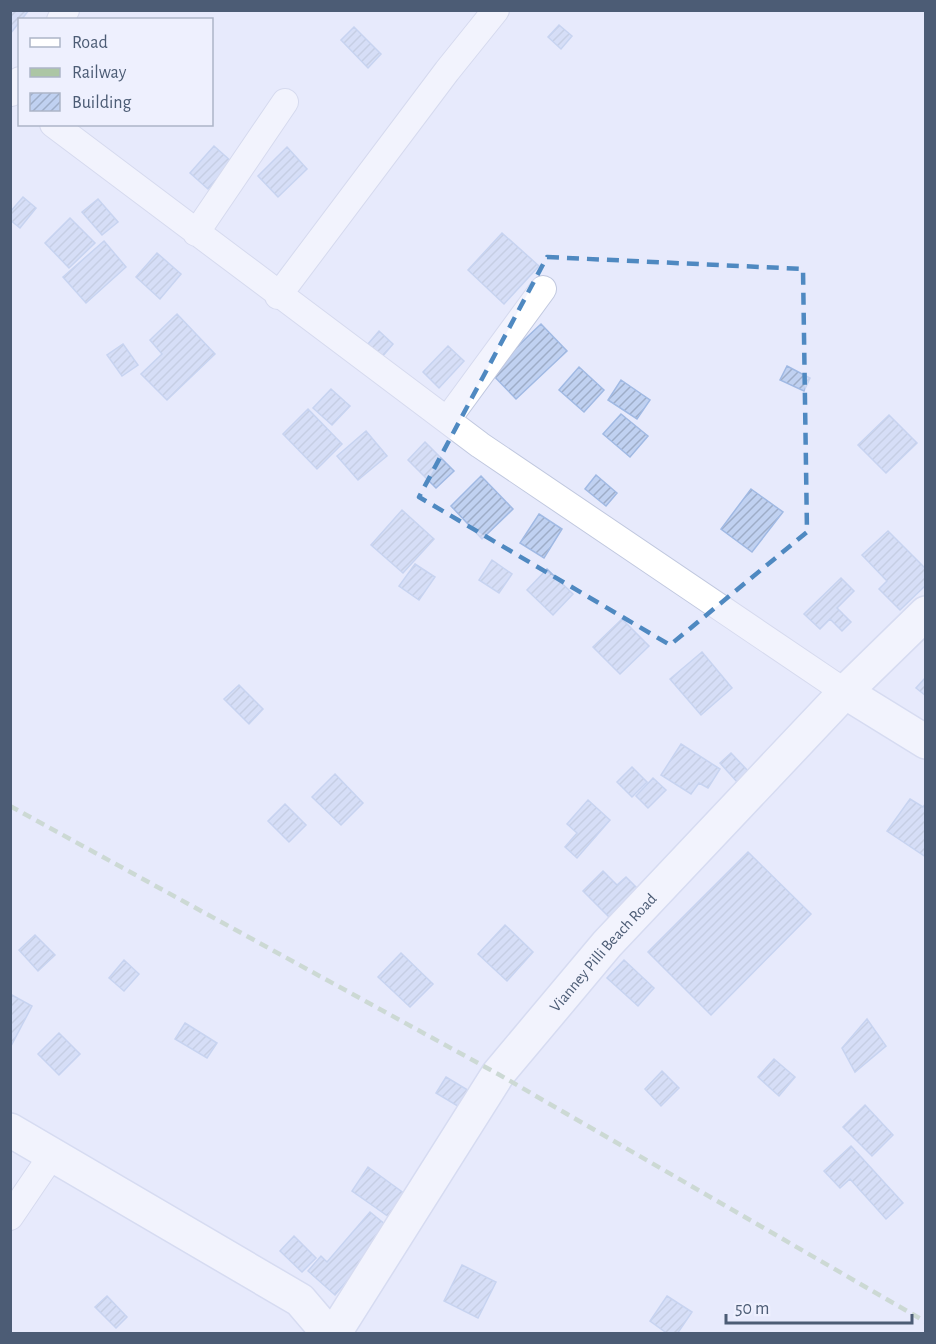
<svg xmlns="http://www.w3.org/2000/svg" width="936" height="1344" viewBox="0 0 936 1344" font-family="'Alegreya Sans',sans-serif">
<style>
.building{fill:url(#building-hatch);stroke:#a0b9e3;stroke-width:1.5}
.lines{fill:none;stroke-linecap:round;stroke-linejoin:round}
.street-casing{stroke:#c0c8df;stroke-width:28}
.secondary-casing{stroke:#c1cbe5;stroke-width:36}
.street{stroke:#fff;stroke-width:26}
.secondary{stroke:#fff;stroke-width:33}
.rail{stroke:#acc6a5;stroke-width:4.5;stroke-dasharray:9 6;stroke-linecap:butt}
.marked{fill:none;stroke:#4f89c1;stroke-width:4.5;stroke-dasharray:12 8;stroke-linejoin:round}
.labels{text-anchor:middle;stroke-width:5;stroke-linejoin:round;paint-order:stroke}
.street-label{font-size:16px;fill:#4c5c75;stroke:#eef0fe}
</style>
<defs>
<pattern id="building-hatch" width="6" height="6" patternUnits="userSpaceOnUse" patternTransform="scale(1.5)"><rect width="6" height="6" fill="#c0d1f1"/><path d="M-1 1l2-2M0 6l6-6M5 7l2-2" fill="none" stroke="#9eadc8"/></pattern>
</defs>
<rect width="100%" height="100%" fill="#e7eafc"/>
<path class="building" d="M10 10H29L10 34Z
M559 25 572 36 561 49 548 37Z
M354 27 381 54 368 68 341 40Z
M214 146 232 162 208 189 190 173Z
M287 147 307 169 278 197 258 176Z
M23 197 36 208 20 228 10 220V212Z
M98 199 118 222 102 235 82 212Z
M70 218 95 243 69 268 45 243Z
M502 233 539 266 504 304 468 270Z
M104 241 126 267 86 303 63 277Z
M157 253 181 274 160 299 136 277Z
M177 314 215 354 167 400 141 374 162 354 150 340Z
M541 324 567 351 516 399 490 372Z
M379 331 393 344 382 357 368 344Z
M123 344 138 365 122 376 107 355Z
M448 346 464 361 439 388 423 372Z
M787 366 810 378 804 391 780 380Z
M579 367 604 390 584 412 559 390Z
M621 380 650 400 637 419 608 400Z
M331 389 350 406 332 425 313 408Z
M308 409 342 444 317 469 283 434Z
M621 414 648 436 630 457 603 434Z
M889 415 917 443 886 473 858 445Z
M366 431 387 456 358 480 337 456Z
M425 442 454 471 436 488 408 460Z
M596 475 617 493 606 506 585 489Z
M481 476 513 509 482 539 451 506Z
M751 489 783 512 752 552 721 529Z
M402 510 434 539 403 573 371 545Z
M539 514 562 529 544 558 520 543Z
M888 531 926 569V585L900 610 879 589 887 581 862 555Z
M492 560 512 574 499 593 479 580Z
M415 564 435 577 419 600 399 586Z
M547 569 573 594 553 615 527 590Z
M841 578 854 591 837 608 851 622 842 631 830 619 820 629 804 614Z
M622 619 649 646 620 674 593 647Z
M702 652 732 688 701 715 670 679Z
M926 677V696L916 688Z
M239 685 263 709 249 724 224 699Z
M681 744 720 769 708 788 699 783 691 794 661 775Z
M731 753 749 772 738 783 720 763Z
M632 767 647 782 632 797 617 782Z
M335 774 363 803 341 825 312 797Z
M653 778 666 790 648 808 636 796Z
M910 799 923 807 926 803V857L887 831Z
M588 800 610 820 577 858 565 847 577 833 567 824Z
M285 804 306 825 289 842 268 821Z
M748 852 811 914 711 1015 648 952Z
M603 871 617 885 626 877 643 894 614 922 583 891Z
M505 925 533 952 507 981 478 954Z
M35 935 55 955 38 971 19 950Z
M401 953 433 984 410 1007 378 977Z
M124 960 139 974 124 991 109 978Z
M624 960 654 988 638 1006 607 978Z
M10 994 32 1006 10 1048Z
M867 1019 886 1046 855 1072 842 1048Z
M185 1023 217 1043 207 1058 175 1039Z
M59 1033 80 1054 59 1075 38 1054Z
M774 1059 795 1077 779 1096 758 1077Z
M662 1071 679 1088 661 1106 645 1089Z
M446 1077 471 1092 461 1108 436 1093Z
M865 1105 893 1135 872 1156 843 1127Z
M851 1146 903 1203 886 1219 850 1179 840 1188 824 1171Z
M368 1167 405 1194 389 1217 352 1191Z
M370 1212 391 1229 335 1295 308 1271 321 1256 327 1262Z
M294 1236 316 1258 302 1272 280 1251Z
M462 1265 496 1282 478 1318 444 1301Z
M107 1296 127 1317 116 1328 95 1307Z
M667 1296 692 1312 677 1334H668L650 1321Z"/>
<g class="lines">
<defs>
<path id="street" d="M60 20 66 10
M11 93 20 80
M53 124 480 445 845 692
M196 233 285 102
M278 296 447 71 496 10
M447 420 543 289
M10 1217 52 1155"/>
<g id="secondary">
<path d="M845 692 926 742"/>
<path d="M10 1130 300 1300 329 1334"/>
<path id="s1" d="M334 1334 498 1074 607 944 845 692 926 613"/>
</g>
</defs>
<use href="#street" class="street-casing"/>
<use href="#secondary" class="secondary-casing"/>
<use href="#street" class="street"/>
<use href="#secondary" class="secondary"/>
<path class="rail" d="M10 806 498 1074 926 1322"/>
</g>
<path d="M0 0H936V1344H0ZM547 257 803 269 807 532 670 645 419 497Z" fill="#e7eafc" fill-opacity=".55" fill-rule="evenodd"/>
<path class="marked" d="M547 257 803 269 807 532 670 645 419 497Z"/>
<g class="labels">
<g class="street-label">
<text dy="6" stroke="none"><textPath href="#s1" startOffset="468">Vianney Pilli Beach Road</textPath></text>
</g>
</g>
<rect width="936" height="1344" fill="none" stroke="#4c5c75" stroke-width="24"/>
<rect x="18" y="18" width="195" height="108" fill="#eef0fe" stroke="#adb5c7" stroke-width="1.5"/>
<rect x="30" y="38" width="30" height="9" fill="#ffffff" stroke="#adb5c7" stroke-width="1.5"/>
<text x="72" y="48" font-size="18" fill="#4c5c75">Road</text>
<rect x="30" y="68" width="30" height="9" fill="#acc6a5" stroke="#adb5c7" stroke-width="1.5"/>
<text x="72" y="78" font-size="18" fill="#4c5c75">Railway</text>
<rect x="30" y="93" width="30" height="18" fill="url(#building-hatch)" stroke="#adb5c7" stroke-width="1.5"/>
<text x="72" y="108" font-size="18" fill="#4c5c75">Building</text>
<path d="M726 1314v9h186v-9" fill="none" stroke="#4c5c75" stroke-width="3"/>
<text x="735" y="1314" font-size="18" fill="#4c5c75" stroke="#eef0fe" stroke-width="4.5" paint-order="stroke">50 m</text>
</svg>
